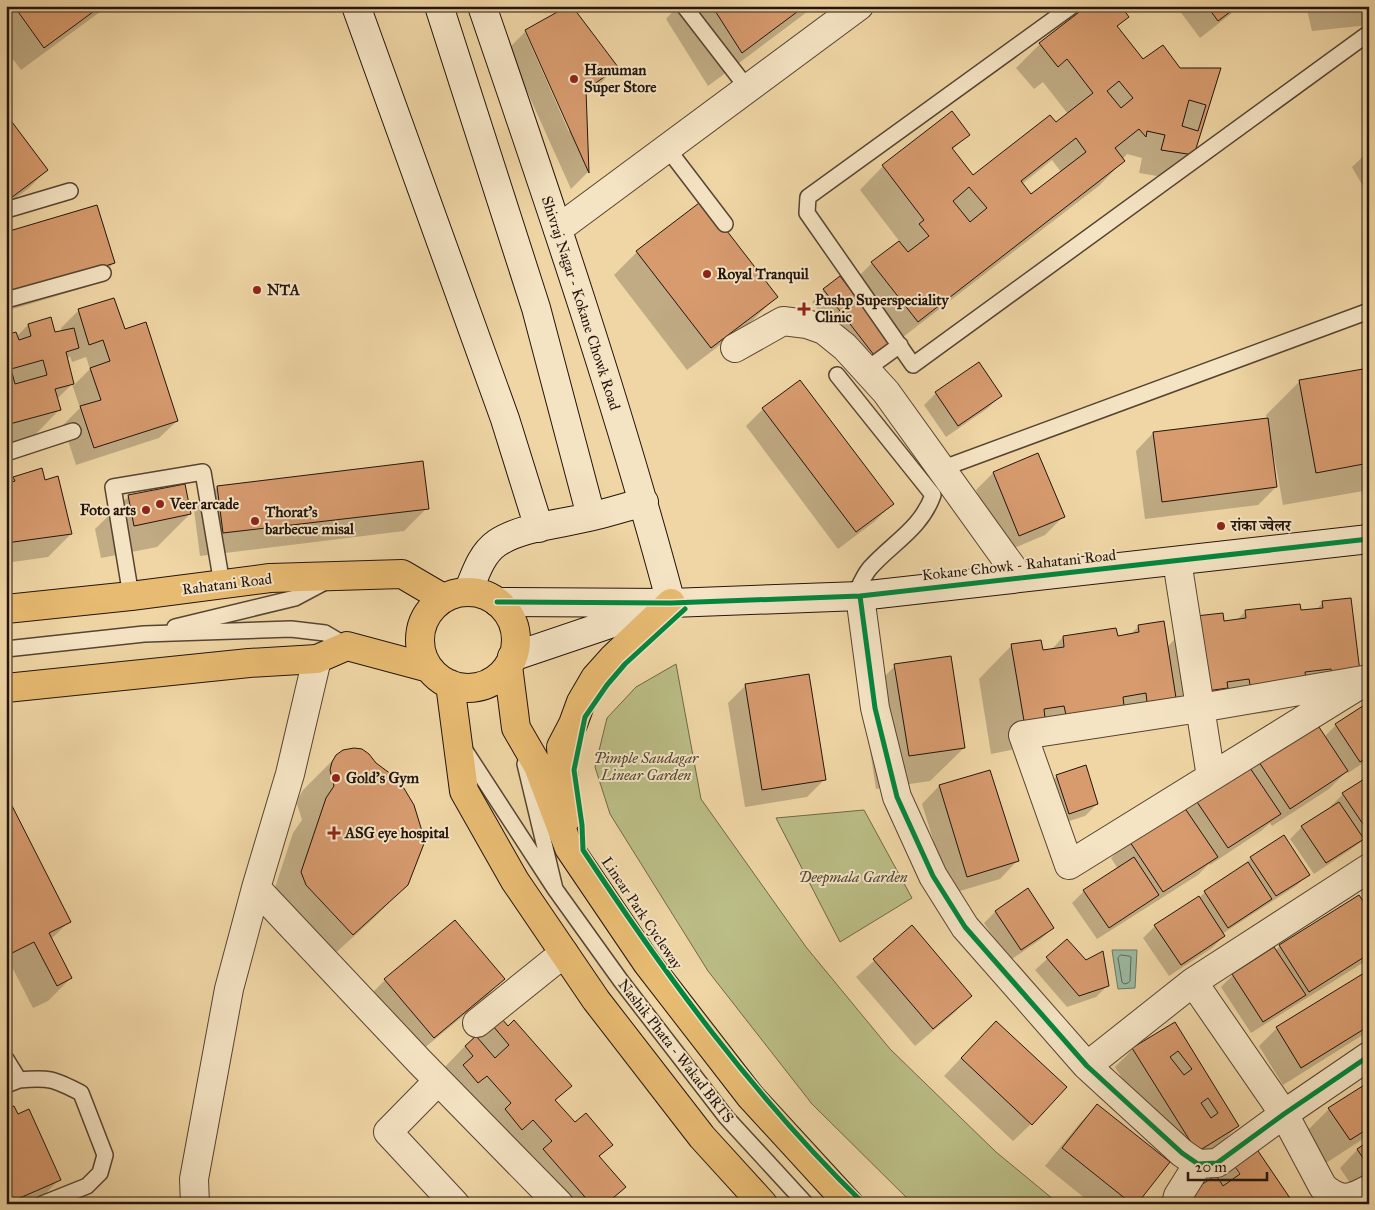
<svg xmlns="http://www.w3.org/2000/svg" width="1375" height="1210" font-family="'IM FELL Great Primer','Noto Serif Devanagari',serif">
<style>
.green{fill:#bbbd86;stroke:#6f6849}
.water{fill:#9bbaa3;stroke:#6b7867}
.shadow{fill:#0003;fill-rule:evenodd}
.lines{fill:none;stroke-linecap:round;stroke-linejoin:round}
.shore{stroke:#5f6758;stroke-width:1}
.building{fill:#d79b6e;stroke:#23140c;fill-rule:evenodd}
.lane-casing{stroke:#564432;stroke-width:18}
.street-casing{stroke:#564432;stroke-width:30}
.secondary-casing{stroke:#23140c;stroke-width:30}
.primary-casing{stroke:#23140c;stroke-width:30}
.lane{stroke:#f5e4c4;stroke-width:15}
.street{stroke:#f5e4c4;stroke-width:28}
.secondary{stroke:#f5e4c4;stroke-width:28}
.primary{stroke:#e8bb72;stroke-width:28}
.cycleway-casing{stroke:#f5e4c4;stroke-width:8}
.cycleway{stroke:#00873e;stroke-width:5}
.poi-dot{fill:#8f2418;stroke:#f5e4c4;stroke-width:2}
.labels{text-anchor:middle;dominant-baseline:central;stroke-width:4;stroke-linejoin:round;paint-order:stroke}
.poi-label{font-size:15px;font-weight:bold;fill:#23140c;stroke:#f5e4c4;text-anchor:start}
.street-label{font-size:15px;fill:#23140c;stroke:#f5e4c4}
.park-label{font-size:15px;font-style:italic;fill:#514731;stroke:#f5e4c4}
</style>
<rect width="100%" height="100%" fill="#f0d6a5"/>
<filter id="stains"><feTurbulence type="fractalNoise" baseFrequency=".004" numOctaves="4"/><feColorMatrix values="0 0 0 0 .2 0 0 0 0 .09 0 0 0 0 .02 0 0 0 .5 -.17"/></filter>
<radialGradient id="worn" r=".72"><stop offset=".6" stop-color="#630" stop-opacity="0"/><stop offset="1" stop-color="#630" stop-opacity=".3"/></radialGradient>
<path class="green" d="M676,664L701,799L806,947L890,1049L996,1152L1059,1204H913L812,1104L708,971L610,814L595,767L607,718L636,687Z
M864,810L912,898L840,942L776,818Z"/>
<path class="water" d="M1112,950H1137L1135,988L1118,989Z"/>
<path class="shadow" d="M6,6H108L21,70L6,50Z
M678,6H815L708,86L666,19Z
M1089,6L1127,17L1117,27L1143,61L1180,69H1219L1192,155L1169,178L1139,173L1142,158L1127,154L1122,160L1123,161L1100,185L894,344L849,286L872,263L900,242L860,190L883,166L968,135L952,150L973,177L1055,124L1068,114L1043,82L1034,89L1016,68L1040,44ZM1052,160L1061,172L1031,196L1022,184Z
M1176,6H1241L1200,38Z
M1306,6H1369V25L1312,31Z
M527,30L616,67L599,85L585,95L588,172L571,189L508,49L525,32L569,132V126Z
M6,116L47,170L29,188L6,205Z
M1369,151V197L1352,167Z
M6,234L114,263L90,286L6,311Z
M637,252L776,297L753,320L687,370L614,275Z
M824,290L889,343L861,366L812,302Z
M79,310L124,331L177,421L159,438L76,465L63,425L80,408L72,384L57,399L60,409L27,443L6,448V336L16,337L28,325L50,319L54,334L62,332L61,328ZM70,356L72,362L86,357L90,369L73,386L66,360Z
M1369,369V490L1283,505L1273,450L1271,451L1276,487L1258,505L1145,519L1136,451L1153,433L1267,419L1266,415L1300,381Z
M936,393L1000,396L988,408L946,437L924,405Z
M763,409L892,504L874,522L838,549L746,426Z
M993,473L1063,517L1045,535L1002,553L976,490Z
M14,478L44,482L71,534L48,557L6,563V485Z
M217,487L427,508L404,531L200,556L194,510Z
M129,496L190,514L157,547L101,558L95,529Z
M1323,602L1359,671L1299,708L1298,702L1279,704L1271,712L1217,718L1170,703L1142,731L1114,735L1021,740L1011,750L991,754L979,679L1012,645L1042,652L1051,650L1063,637L1116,638L1129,636L1139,626L1167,647L1196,618L1223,622L1237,620L1245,612H1300L1316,610Z
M895,666L964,748L930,781L876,789L862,699Z
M746,685L825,779L807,797L745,807L728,703Z
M1369,704V759L1348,773L1347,771L1329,789L1272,826L1270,823L1261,831L1210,865L1209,864L1198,875L1097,939L1072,903L1084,891L1118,869L1111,858L1129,840L1245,763L1324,737L1336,725Z
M337,756L375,764L407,884L374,918L319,968L269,906L293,833L302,820L297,804L299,797L303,790Z
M1057,776L1097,804L1085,816L1057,825L1045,788Z
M1369,777V836L1350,850L1314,874L1290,839L1302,827L1332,807L1331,806L1343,794Z
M939,786L1017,861L1000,879L950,894L922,804Z
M6,797L70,921L51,939L71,978L48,1001L33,1008L11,965L6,967Z
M1251,858L1308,875L1296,886L1222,934L1224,936L1212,948L1169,976L1143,938L1155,926L1199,898L1205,892L1241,868Z
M1369,892V959L1251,1033L1221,987L1233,975L1274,948L1275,951L1280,946L1361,900Z
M995,912L1053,928L1041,939L1009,961L984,923Z
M912,927L971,996L953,1014L915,1046L856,977Z
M1067,941L1108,985L1096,997L1067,1007L1035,970Z
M1369,971V1031L1283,1085L1259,1046L1277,1028Z
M503,979L486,997L416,1055L368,997L385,980Z
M489,1021L508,1028L570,1086L555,1101L575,1124L611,1145L598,1158L624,1187L607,1204H547L442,1070Z
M1174,1024L1238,1126L1220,1144L1179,1169L1115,1067L1133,1049Z
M978,1040L1031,1124L1013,1141L944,1076Z
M1369,1083V1135L1326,1163L1306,1132L1329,1109Z
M1097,1106L1135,1204H1092L1045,1166L1080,1123Z
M1369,1142V1188L1358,1195L1340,1168L1357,1150Z
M1234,1165L1293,1204H1179L1218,1180ZM1234,1167H1237L1245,1178L1243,1180Z
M59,1180L35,1204H6Z"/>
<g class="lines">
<path class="shore" d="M1121,955L1129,956L1131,957L1130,981L1128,983L1124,984L1122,982L1118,958Z"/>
</g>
<path class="building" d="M14,6H101L44,48Z
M568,6H572L618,67L586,90L589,173L525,30Z
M712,6H805L742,53Z
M1087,6H1121L1129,17L1117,26L1143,59L1163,45L1180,68H1221L1194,155L1161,150L1165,135L1147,131L1146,137L1139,129L1115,148L1125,161L918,322L871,262L899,241L908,252L929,236L919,224L924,220L882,165L952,111L970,135L952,148L973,175L1050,115L1056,122L1093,93L1067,59L1058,67L1039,43ZM1119,81L1133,98L1121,108L1107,91ZM1189,100L1206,105L1198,131L1182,126ZM1076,138L1086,152L1031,194L1021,181ZM969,187L987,208L970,222L953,201Z
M1207,6H1238L1218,21Z
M6,114L48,170L7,201L6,200Z
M703,200L778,297L711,348L636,251Z
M97,205L115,263L6,296V232Z
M840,276L890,343L874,355L823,289Z
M114,298L125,329L146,322L178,421L94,448L80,406L101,400L90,368L110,361L103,340L89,345L78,309Z
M51,317L55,332L74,328L79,348L66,352L74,384L55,389L61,410L6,425V335L16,332L19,340L31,336L28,324ZM43,360L47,375L15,384L11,369Z
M979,362L1002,396L958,426L935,392Z
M1369,368V463L1316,473L1299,380Z
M800,380L894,504L856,532L762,408Z
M1268,418L1277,487L1162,502L1153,432Z
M1038,453L1065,517L1019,536L993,472Z
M423,461L429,509L223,533L217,486Z
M42,468L45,480L58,476L72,534L6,543V484L15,481L13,477Z
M185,484L191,514L134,526L128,495Z
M1351,598L1360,672L1332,676L1331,669L1305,672L1306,679L1250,685L1249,679L1227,682L1228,688L1206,691L1196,616L1223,613L1224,621L1246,618L1245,610L1300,604L1301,610L1323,608L1322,601Z
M1164,621L1176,698L1147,702L1146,693L1123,697L1124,706L1066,715L1064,706L1044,709L1045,718L1024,721L1011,644L1041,640L1043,650L1064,647L1063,636L1116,628L1118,636L1139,632L1138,625Z
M951,656L965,748L909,756L894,664Z
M809,674L826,780L762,790L745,684Z
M1369,702V756L1360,762L1335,724Z
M1313,718L1348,771L1290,809L1255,756Z
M354,748L362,749L369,754L376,763L399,780L414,805L425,841L408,885L353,935L306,885L301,872L326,798L334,786L330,770L332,762L336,755L343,750Z
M1246,762L1281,814L1228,848L1193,796Z
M1086,765L1098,804L1069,814L1056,775Z
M990,770L1019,861L967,877L939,785Z
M1369,776V833L1342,793Z
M6,794L71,922L49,933L72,978L57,986L34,942L6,956Z
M1339,802L1364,839L1326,863L1301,826Z
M1182,804L1218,857L1163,892L1128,839Z
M1284,835L1310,875L1276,896L1250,857Z
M1134,857L1159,895L1109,928L1083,890Z
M1248,862L1272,899L1228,928L1204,891Z
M1028,888L1054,928L1021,950L995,911Z
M1359,895L1369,910V954L1309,992L1279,945Z
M1199,896L1225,936L1181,965L1154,925Z
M455,920L505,979L434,1038L384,979Z
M912,925L972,996L933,1029L873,959Z
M1067,939L1086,960L1103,951L1109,986L1079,996L1046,957Z
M1274,947L1306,995L1263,1022L1232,974Z
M1369,970V1026L1301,1068L1276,1027Z
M497,1013L508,1026L514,1020L572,1086L555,1100L575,1122L586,1113L613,1145L599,1156L626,1187L606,1204H591L543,1149L552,1141L533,1120L522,1130L505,1109L511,1103L487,1076L478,1083L463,1065L473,1056L465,1046L476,1036L495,1058L509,1045L488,1020Z
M996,1021L1067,1087L1032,1125L961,1058Z
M1175,1022L1239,1126L1197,1152L1132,1048ZM1178,1051L1192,1069L1184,1075L1170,1057ZM1208,1098L1218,1113L1211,1118L1201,1103Z
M1369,1082V1128L1350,1140L1328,1108Z
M1097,1104L1170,1162L1137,1204H1132L1062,1148Z
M14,1106L18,1114L29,1109L61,1180L6,1204V1109Z
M1369,1141V1167L1357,1149Z
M1256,1148L1294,1204H1186L1182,1198L1216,1175L1223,1186L1240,1174L1233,1164Z"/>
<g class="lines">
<defs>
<path id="lane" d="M684,6L748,89
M1072,6L808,197L807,213L913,365L1369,33
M667,148L725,224
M6,210L70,191
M6,300L103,273
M867,369L900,345
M837,375L933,495C921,529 892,543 870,568C863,576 859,587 855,596
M6,453L73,431
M941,469L1369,311
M131,596L113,487L203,472L222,584
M175,627L295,598L327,581
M6,649L144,634L291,629L325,633L347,646
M464,749L555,889L525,764
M555,889L621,981L726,1117L806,1204
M6,1059L19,1080L6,1085
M19,1080C49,1077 54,1079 81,1093L105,1155L100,1173L87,1186L42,1204"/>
<path id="street" d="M558,229L859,6
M735,348L783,321L807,324L824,330L845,347L886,392L1019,577
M1177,561L1211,777
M860,596L875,708L897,797L933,876L965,927L1087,1066L1182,1153L1198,1164L1217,1163L1284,1114L1369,1056
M1369,679L1069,865L1023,735L1200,708Z
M256,888L419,1061L559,1204
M1193,982L1284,1114L1323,1187C1341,1202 1349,1200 1369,1189
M477,1023L564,953
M1087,1066L1193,982L1369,868
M438,1081L388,1132L455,1204
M195,1204L194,1179L229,989L256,888L290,774L317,659
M1176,1204L1178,1196L1198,1164"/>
<path id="secondary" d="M356,6L505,419L539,528
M439,6L536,308L591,516
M482,6C550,204 617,401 671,603
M468,592C475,575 481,554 497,543C521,527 560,524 589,517C607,513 626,507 644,502
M497,602L671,603L860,596L1369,539
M512,657L651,610"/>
<path id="primary" d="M420 640a48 48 0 1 1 96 0a48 48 0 1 1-96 0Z
M6,609L131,596L270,578L402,574L443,598
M508,666L516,728L538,766L569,848L647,963L750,1096L849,1204
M450,684L464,791L515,881L596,1000L702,1137L763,1204
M6,688L249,663L317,659L347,646L429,668
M567,818L561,747L573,724L581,702L595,678L612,659L671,603"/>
</defs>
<use href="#lane" class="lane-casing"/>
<use href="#street" class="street-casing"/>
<use href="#secondary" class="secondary-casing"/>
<use href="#primary" class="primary-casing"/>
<use href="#lane" class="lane"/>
<use href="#street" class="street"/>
<use href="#secondary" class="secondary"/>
<use href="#primary" class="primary"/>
<defs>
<path id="cycleway" d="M860,596L875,708L897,797L933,876L965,927L1087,1066L1182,1153L1198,1164L1217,1163L1284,1114L1369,1056
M497,602L671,603L860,596L1369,539
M685,609L625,664L607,685L585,717L574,770L582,825L583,850C666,976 755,1098 864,1204"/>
</defs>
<use href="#cycleway" class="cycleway-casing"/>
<use href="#cycleway" class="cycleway"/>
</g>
<g class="poi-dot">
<circle cx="574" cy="79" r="5"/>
<circle cx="707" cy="274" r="5"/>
<circle cx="257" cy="290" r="5"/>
<path d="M801.5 301.5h5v5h5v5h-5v5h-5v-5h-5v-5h5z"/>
<circle cx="160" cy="504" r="5"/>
<circle cx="146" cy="510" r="5"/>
<circle cx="255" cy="521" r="5"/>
<circle cx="1221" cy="526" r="5"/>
<circle cx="336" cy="778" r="5"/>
<path d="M331.5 825.5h5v5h5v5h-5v5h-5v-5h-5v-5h5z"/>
</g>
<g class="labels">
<g class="poi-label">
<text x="584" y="70">Hanuman<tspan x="584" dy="17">Super Store</tspan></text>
<text x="717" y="274">Royal Tranquil</text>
<text x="267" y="290">NTA</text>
<text x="815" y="300">Pushp Superspeciality<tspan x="815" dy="17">Clinic</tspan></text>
<text x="170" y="504">Veer arcade</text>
<text x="136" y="510" text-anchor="end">Foto arts</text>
<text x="265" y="512">Thorat’s<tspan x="265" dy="17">barbecue misal</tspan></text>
<text x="1231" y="526">रांका ज्वेलर</text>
<text x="346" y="778">Gold's Gym</text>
<text x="345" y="833">ASG eye hospital</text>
</g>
<g class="street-label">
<text transform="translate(581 303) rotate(72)">Shivraj Nagar - Kokane Chowk Road</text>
<text transform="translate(1019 565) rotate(-6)">Kokane Chowk - Rahatani Road</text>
<text transform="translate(227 584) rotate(-7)">Rahatani Road</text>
<text transform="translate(642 913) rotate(56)">Linear Park Cycleway</text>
<text transform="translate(676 1051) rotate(52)">Nashik Phata - Wakad BRTS</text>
</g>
<g class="park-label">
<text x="646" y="758">Pimple Saudagar<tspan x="646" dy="17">Linear Garden</tspan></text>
<text x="853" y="877">Deepmala Garden</text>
</g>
</g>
<rect width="1375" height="1210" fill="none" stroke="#f0d6a5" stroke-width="25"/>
<rect x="8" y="8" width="1360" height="1195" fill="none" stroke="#23140c" stroke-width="2.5"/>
<rect x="12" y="12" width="1350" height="1185" fill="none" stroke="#23140c"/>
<path d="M1188 1172v8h79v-8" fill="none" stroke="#23140c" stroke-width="2.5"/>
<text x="1195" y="1172" font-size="15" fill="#23140c" stroke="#f5e4c4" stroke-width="4" paint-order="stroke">20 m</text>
<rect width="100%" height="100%" filter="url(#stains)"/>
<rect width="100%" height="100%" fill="url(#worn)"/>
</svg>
